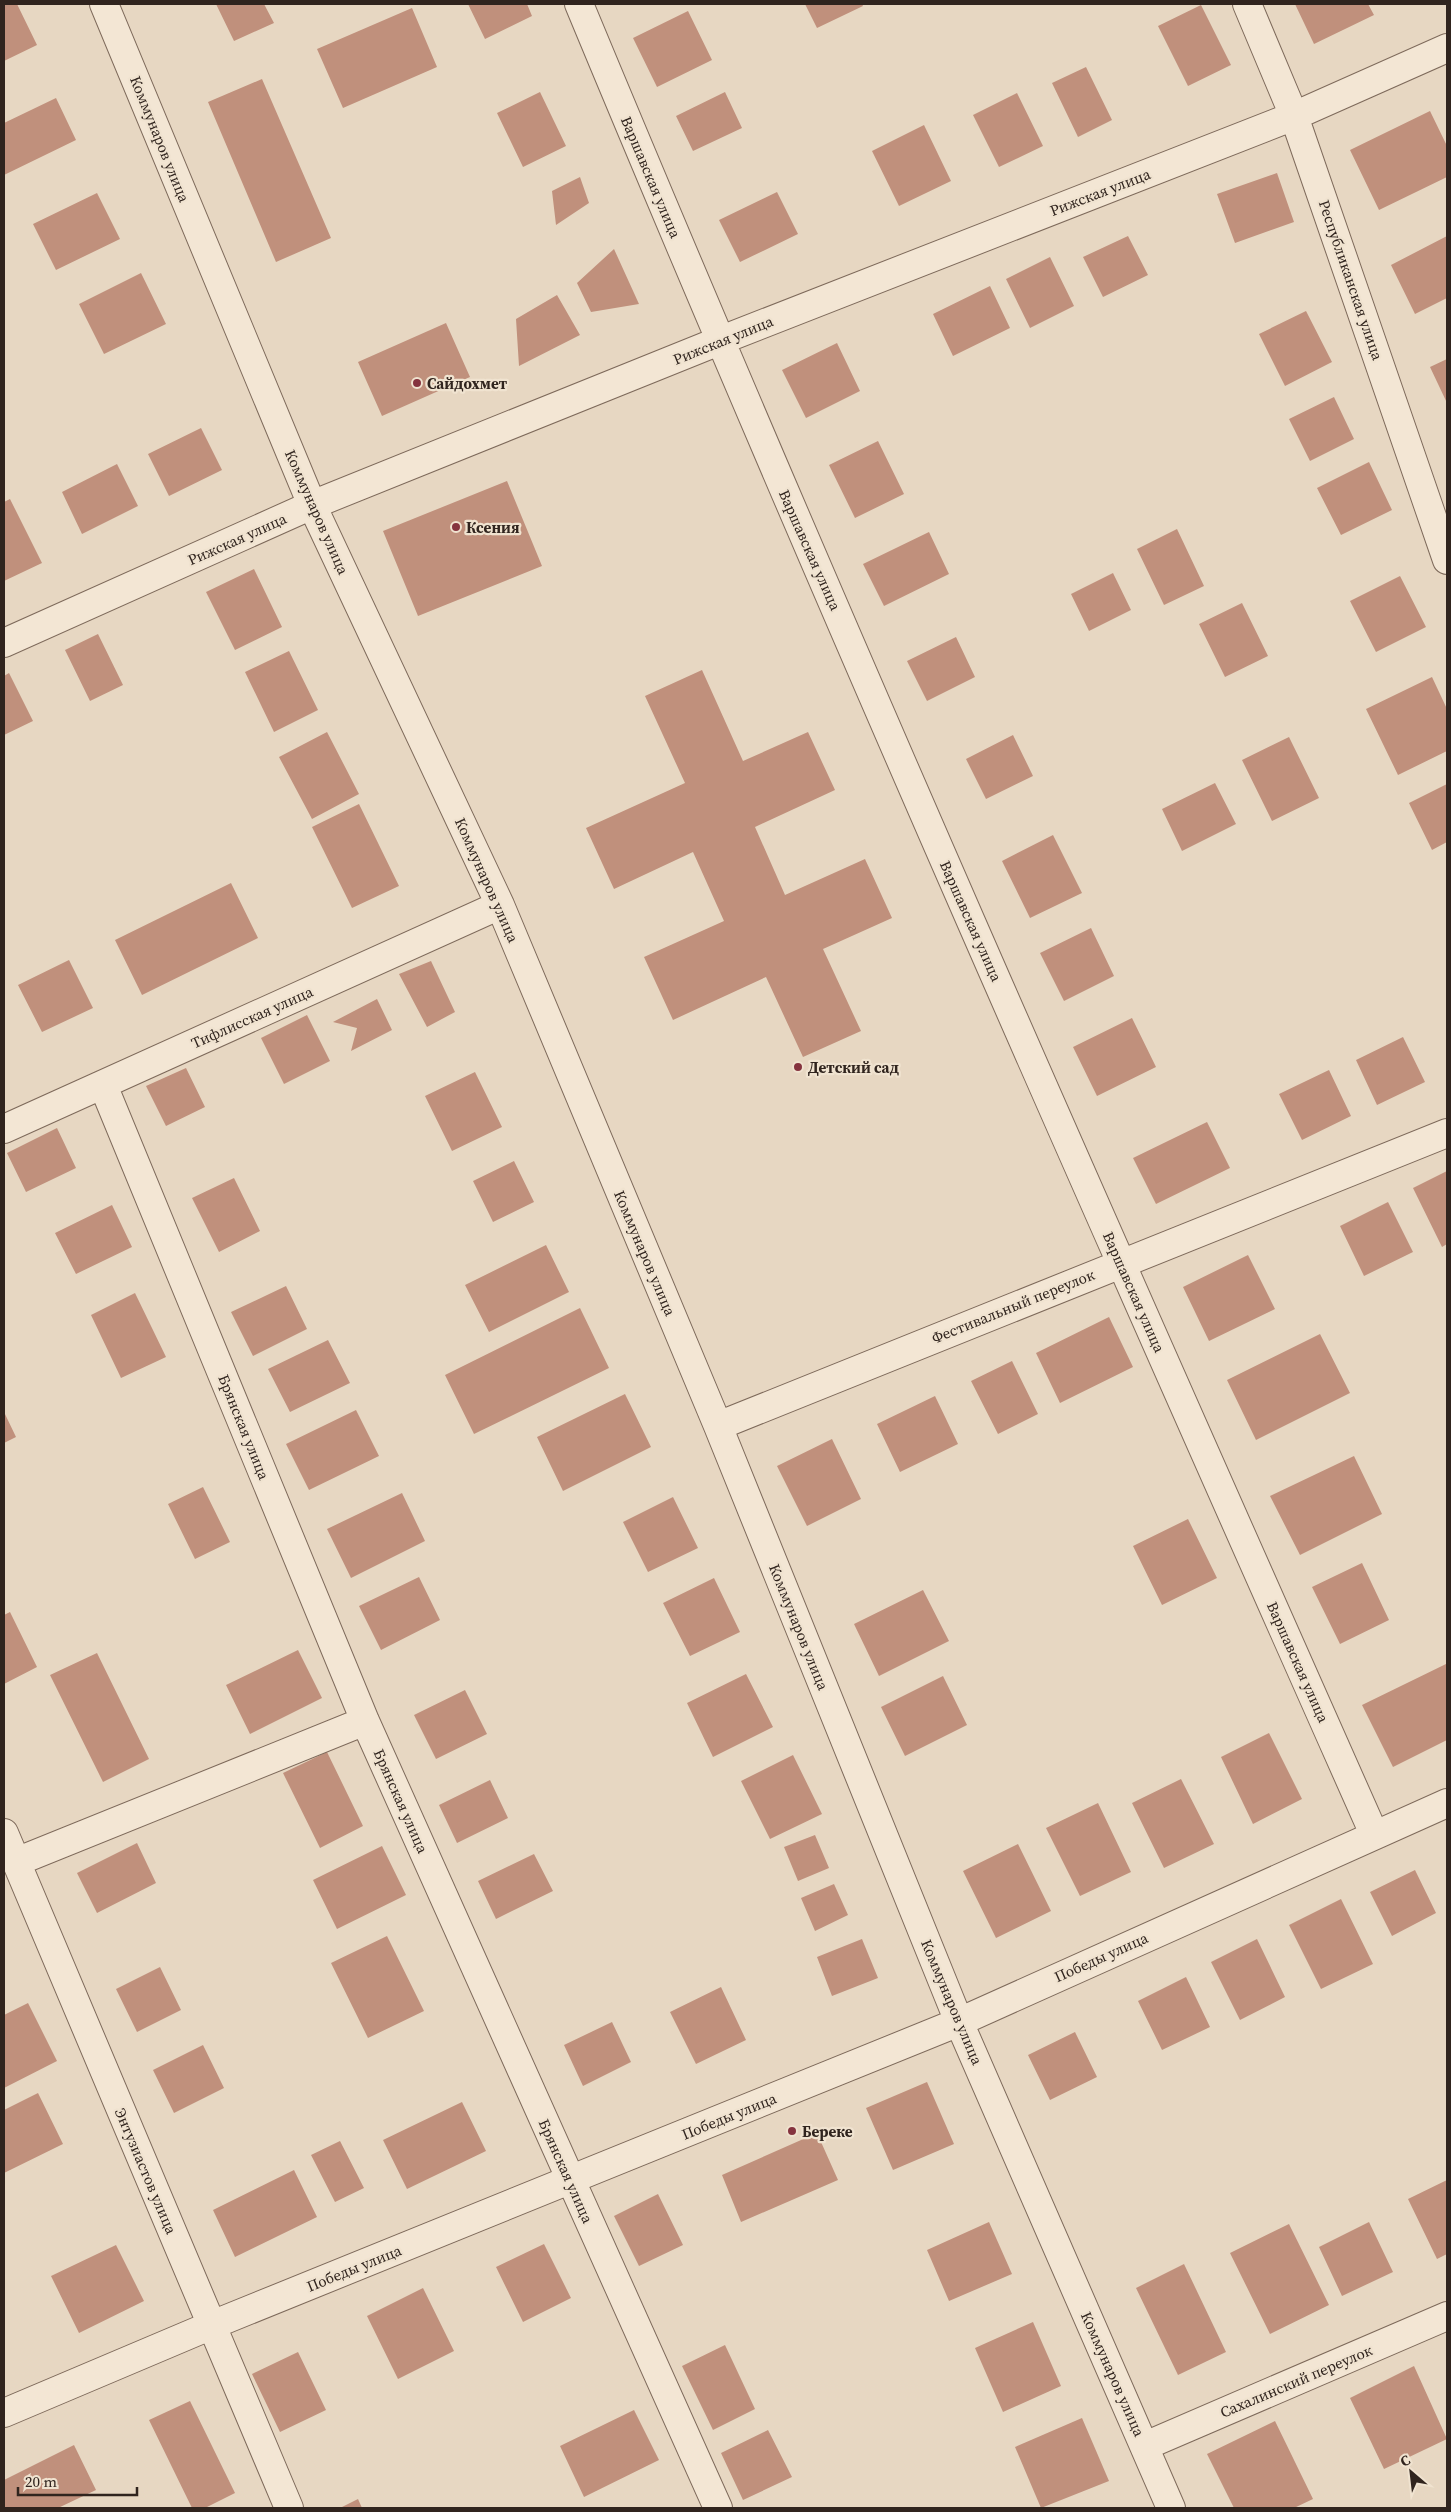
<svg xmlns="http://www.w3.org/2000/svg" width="1451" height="2512" font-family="'Source Serif 4',serif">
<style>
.building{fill:#c0907c}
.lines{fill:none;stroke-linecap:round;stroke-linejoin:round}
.street-casing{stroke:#7e6a5b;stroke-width:30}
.street{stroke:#f3e6d4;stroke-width:28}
.poi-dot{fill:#85333e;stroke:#f0e3d0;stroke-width:2}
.labels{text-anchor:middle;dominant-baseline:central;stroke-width:4.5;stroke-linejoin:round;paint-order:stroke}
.street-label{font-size:15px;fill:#30241e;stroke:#f0e3d0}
.poi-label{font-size:15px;font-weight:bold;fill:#30241e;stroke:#f0e3d0;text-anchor:start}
</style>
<rect width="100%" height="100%" fill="#e7d7c2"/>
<path class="building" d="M4,4H17L37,45L4,61Z
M216,4H264L274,23L234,41Z
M468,4H527L532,16L485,39Z
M805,4H862L863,6L817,28Z
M1295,4H1368L1374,15L1314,44Z
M1201,5L1231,65L1188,86L1158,26Z
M412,8L437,67L343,108L317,49Z
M688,11L712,60L657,87L633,38Z
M1086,67L1112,120L1078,137L1052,83Z
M262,79L331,238L276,262L208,102Z
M540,92L566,146L523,167L497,113Z
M725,92L742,128L693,151L676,116Z
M1017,93L1043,146L999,167L973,115Z
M56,98L76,140L4,175V123Z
M1430,111L1447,146V177L1379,210L1350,150Z
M924,125L951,181L899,206L872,151Z
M1277,173L1294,222L1235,243L1217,194Z
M580,177L589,203L556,225L552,191Z
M777,192L798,234L740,262L719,220Z
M97,193L120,239L56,270L33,224Z
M1128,236L1148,275L1103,297L1083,257Z
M1447,236V298L1415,314L1391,265Z
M614,249L639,304L591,312L577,283Z
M1050,257L1074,306L1030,328L1006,279Z
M141,273L166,324L104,354L79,304Z
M990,286L1010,328L953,356L933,314Z
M557,295L580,335L519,366L516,319Z
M1306,311L1332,362L1285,386L1259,334Z
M446,323L470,377L382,416L358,362Z
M837,343L860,391L806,418L782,370Z
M1447,359V403L1430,367Z
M1334,397L1354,439L1310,461L1289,419Z
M201,428L222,470L169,496L148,454Z
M878,441L904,494L855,518L829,465Z
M1369,462L1392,510L1341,535L1317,488Z
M117,464L138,506L82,534L62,492Z
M507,481L542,566L418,616L383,531Z
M10,499L42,563L4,581V502Z
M1177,529L1204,586L1164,605L1137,549Z
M929,532L949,574L884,606L863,564Z
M254,569L282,627L235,650L206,592Z
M1113,573L1131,610L1089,631L1071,594Z
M1400,576L1426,627L1376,652L1350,601Z
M1242,603L1268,656L1225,677L1199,624Z
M98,634L123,685L90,701L65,650Z
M956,637L975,677L927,701L907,661Z
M289,651L318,710L274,732L245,672Z
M702,670L743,761L808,732L835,790L755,827L785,895L865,859L892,918L823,949L861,1031L803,1057L766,977L673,1020L644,957L724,921L693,852L614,889L586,828L685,783L645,696Z
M9,673L33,721L4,735V676Z
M1432,677L1447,709V751L1398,775L1366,709Z
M327,732L359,794L312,819L279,757Z
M1013,735L1033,776L986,799L966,759Z
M1289,737L1319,798L1272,821L1242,760Z
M1215,783L1236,824L1182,851L1162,809Z
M1447,784V842L1432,850L1409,803Z
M359,804L399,886L352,908L312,827Z
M1053,835L1082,893L1030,918L1002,861Z
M231,883L258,938L142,995L115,940Z
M1091,928L1114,976L1064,1001L1040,953Z
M69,960L93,1008L42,1032L18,985Z
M431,961L455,1012L427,1027L399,974Z
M377,999L392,1030L351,1051L357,1028L333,1022Z
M307,1015L330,1061L284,1084L261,1038Z
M1132,1018L1156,1067L1097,1096L1073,1047Z
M1403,1037L1425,1082L1377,1105L1356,1060Z
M186,1068L205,1107L166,1126L146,1086Z
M1329,1070L1351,1116L1302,1140L1279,1094Z
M475,1072L502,1127L452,1151L425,1096Z
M1207,1122L1230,1168L1156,1204L1133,1158Z
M57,1128L76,1168L26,1192L7,1153Z
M514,1161L534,1202L493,1222L473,1181Z
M1447,1171V1244L1442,1247L1413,1188Z
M234,1178L260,1231L219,1252L192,1198Z
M1388,1202L1413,1252L1364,1276L1340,1226Z
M112,1205L132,1247L76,1274L55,1233Z
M546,1245L569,1292L489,1332L465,1285Z
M1248,1255L1275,1309L1209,1341L1183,1287Z
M286,1286L307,1329L253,1356L231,1312Z
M135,1293L166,1357L121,1378L91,1315Z
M580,1308L609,1368L474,1434L445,1375Z
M1109,1317L1133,1367L1060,1403L1036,1353Z
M1320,1334L1350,1393L1256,1440L1227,1380Z
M328,1340L350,1383L290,1412L268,1369Z
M1012,1361L1038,1414L998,1434L971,1381Z
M625,1394L651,1447L563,1491L537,1437Z
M935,1396L958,1444L900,1472L877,1424Z
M356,1410L379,1456L309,1490L286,1444Z
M4,1412L16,1437L4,1443Z
M832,1439L861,1499L807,1526L777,1466Z
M1354,1456L1382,1514L1300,1555L1270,1496Z
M203,1487L230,1542L195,1559L168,1504Z
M402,1493L425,1541L351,1578L327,1529Z
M673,1497L698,1548L648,1572L623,1522Z
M1188,1519L1217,1578L1162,1605L1133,1546Z
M1362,1563L1389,1620L1340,1644L1312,1587Z
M419,1577L440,1620L381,1650L359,1606Z
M714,1578L740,1632L690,1656L663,1603Z
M923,1590L949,1641L879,1676L854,1624Z
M10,1612L37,1667L4,1684V1615Z
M298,1650L322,1698L250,1734L226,1685Z
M97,1653L149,1759L103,1782L50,1675Z
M1446,1664L1447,1740L1393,1767L1362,1705Z
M746,1674L773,1727L713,1757L687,1703Z
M943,1676L967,1725L905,1756L881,1707Z
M465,1690L487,1734L436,1759L414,1715Z
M1269,1733L1302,1799L1253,1824L1221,1757Z
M327,1752L363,1826L320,1848L283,1773Z
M793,1755L822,1814L770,1839L741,1781Z
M1181,1779L1214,1844L1164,1868L1132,1803Z
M490,1780L508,1818L457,1843L439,1805Z
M1098,1803L1131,1872L1080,1896L1046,1828Z
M815,1835L829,1868L798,1881L784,1847Z
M137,1843L156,1883L97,1913L77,1873Z
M1018,1844L1051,1911L996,1938L963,1871Z
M382,1846L406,1895L337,1929L313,1880Z
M534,1854L553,1891L496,1919L478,1881Z
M1415,1870L1436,1913L1392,1936L1370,1892Z
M834,1884L848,1915L815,1931L801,1898Z
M1341,1899L1373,1964L1321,1989L1289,1925Z
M387,1936L424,2011L368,2038L331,1963Z
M862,1939L878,1978L832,1996L817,1957Z
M1257,1939L1285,1997L1240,2020L1211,1962Z
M160,1967L181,2010L137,2032L116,1989Z
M1186,1977L1210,2027L1162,2050L1138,2001Z
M721,1987L746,2040L696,2064L670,2012Z
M28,2003L57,2061L4,2088V2015Z
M612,2022L631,2062L583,2086L564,2045Z
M1075,2032L1097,2077L1050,2100L1028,2055Z
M203,2045L224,2088L174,2113L153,2070Z
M927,2082L954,2144L893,2170L866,2108Z
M38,2093L63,2144L4,2173V2110Z
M462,2102L486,2151L407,2189L383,2140Z
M817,2133L838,2180L741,2222L722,2175Z
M340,2141L364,2188L335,2202L311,2155Z
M294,2170L317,2217L235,2257L213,2210Z
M1447,2180V2254L1437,2259L1408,2199Z
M658,2194L683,2245L639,2266L614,2216Z
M989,2222L1012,2274L949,2301L927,2250Z
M1369,2222L1393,2272L1342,2296L1319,2247Z
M1289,2224L1329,2305L1270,2334L1230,2253Z
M544,2244L571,2298L523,2322L496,2267Z
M116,2245L144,2301L79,2333L51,2276Z
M1184,2264L1226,2352L1178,2375L1136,2288Z
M423,2288L454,2351L398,2379L367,2316Z
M1033,2322L1061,2386L1003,2412L975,2348Z
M725,2345L755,2409L713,2430L682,2366Z
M298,2352L326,2410L280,2432L252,2374Z
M1414,2366L1447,2439L1384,2469L1350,2398Z
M190,2401L235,2493L205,2508H192L149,2420Z
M634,2410L659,2460L584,2497L560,2446Z
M1082,2418L1109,2481L1041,2508L1015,2447Z
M1275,2421L1313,2499L1294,2508H1234L1207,2454Z
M768,2430L792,2477L743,2500L721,2453Z
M74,2445L96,2490L58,2508H4V2480Z
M358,2499L362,2508H340Z"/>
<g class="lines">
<defs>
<path id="street" d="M104,4L312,505L500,905L718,1426L959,2022L1171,2508
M579,4C834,618 1104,1226 1374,1834
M1247,4L1294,116L1447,560
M4,643L312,505L719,341L1294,116L1447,48
M103,1085L365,1721L718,2508
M4,1129L500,905
M718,1426L1447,1133
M4,1833L289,2508
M16,1862L365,1721
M4,2413L212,2325L959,2022L1447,1803
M1145,2446L1447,2316"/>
</defs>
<use href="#street" class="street-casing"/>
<use href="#street" class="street"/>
</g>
<g class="poi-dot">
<circle cx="417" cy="383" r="5"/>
<circle cx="456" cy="527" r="5"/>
<circle cx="798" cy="1067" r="5"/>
<circle cx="792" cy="2131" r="5"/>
</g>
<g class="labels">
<g class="street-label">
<text transform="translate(160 139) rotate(68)">Коммунаров улица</text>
<text transform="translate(651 177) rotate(67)">Варшавская улица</text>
<text transform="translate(1100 192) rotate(-21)">Рижская улица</text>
<text transform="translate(1351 280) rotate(71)">Республиканская улица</text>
<text transform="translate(723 340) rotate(-22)">Рижская улица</text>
<text transform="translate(317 512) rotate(66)">Коммунаров улица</text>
<text transform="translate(237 539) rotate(-24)">Рижская улица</text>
<text transform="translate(810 550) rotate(66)">Варшавская улица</text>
<text transform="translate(487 880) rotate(66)">Коммунаров улица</text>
<text transform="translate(971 921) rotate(66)">Варшавская улица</text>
<text transform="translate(252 1017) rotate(-24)">Тифлисская улица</text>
<text transform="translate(645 1253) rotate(67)">Коммунаров улица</text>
<text transform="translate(1134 1292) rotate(66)">Варшавская улица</text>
<text transform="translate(1013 1306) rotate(-22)">Фестивальный переулок</text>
<text transform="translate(244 1427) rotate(68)">Брянская улица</text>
<text transform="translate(799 1627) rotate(68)">Коммунаров улица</text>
<text transform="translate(1298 1662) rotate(66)">Варшавская улица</text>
<text transform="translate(401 1801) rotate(66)">Брянская улица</text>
<text transform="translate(1101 1957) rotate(-24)">Победы улица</text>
<text transform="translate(952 2002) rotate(67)">Коммунаров улица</text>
<text transform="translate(729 2116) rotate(-22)">Победы улица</text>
<text transform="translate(146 2171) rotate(67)">Энтузиастов улица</text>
<text transform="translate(566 2171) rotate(66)">Брянская улица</text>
<text transform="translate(354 2268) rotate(-22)">Победы улица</text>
<text transform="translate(1113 2374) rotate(66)">Коммунаров улица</text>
<text transform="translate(1296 2381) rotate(-23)">Сахалинский переулок</text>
</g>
<g class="poi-label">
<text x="427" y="383">Сайдохмет</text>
<text x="466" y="527">Ксения</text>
<text x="808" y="1067">Детский сад</text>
<text x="802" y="2131">Береке</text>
</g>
</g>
<rect width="1451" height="2512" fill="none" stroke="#30241e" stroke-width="10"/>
<g transform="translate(1411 2472) rotate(332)" stroke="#f0e3d0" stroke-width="4" paint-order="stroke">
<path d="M0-4L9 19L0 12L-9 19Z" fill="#30241e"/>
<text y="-8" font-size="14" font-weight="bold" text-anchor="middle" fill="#30241e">С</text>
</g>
<path d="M18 2487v8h119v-8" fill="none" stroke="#30241e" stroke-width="2.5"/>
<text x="25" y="2487" font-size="15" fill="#30241e" stroke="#f0e3d0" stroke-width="4" paint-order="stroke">20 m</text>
</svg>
